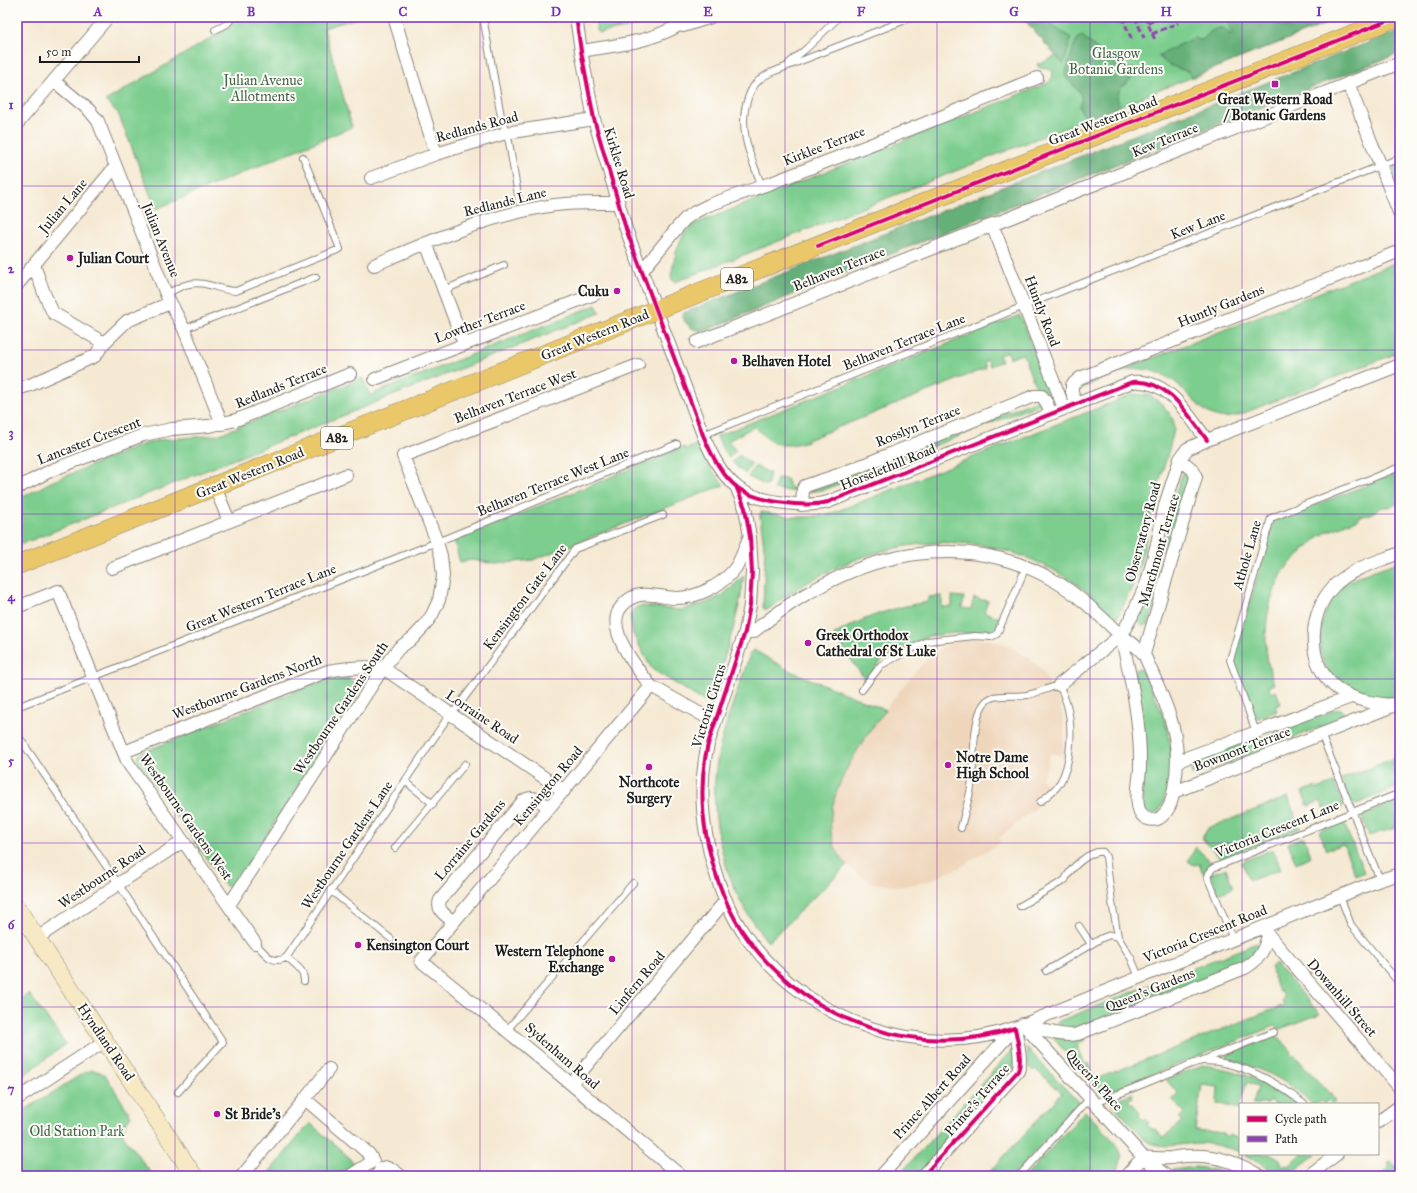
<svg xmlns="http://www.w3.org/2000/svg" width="1417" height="1193" font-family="'IM FELL Great Primer',serif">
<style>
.built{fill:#efd6bb}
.green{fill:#7ccd8e;stroke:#4c7455}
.forest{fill:#65b079;stroke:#40664a}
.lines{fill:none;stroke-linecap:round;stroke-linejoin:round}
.lane-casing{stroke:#888278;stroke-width:8}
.street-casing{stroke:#888278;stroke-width:14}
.secondary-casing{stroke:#888278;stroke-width:18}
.primary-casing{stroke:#888278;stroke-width:20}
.lane{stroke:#fff;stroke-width:6}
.street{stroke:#fff;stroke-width:12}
.secondary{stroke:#f7e9c3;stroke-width:17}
.primary{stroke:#eac769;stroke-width:19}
.quiet{stroke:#8e44ad;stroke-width:3;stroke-dasharray:6 3;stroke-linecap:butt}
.cycleway-casing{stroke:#fdfcf7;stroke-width:6}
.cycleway{stroke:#d6006c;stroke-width:4}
.grid{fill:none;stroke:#7b2cbf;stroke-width:1;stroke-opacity:0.55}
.poi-dot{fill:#b5179e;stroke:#fdfcf7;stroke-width:1.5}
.labels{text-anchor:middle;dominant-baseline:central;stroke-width:4;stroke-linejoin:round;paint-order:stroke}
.shield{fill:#fdfcf7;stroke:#605f5e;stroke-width:1}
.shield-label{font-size:13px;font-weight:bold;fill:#1c1c1c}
.park-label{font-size:14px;fill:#42634a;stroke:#fdfcf7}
.poi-label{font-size:14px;font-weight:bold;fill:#1c1c1c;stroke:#fdfcf7;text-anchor:start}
.street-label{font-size:14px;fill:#1c1c1c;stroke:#fdfcf7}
.neatline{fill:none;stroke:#7b2cbf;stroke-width:1.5}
.grid-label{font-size:13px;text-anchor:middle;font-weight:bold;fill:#7b2cbf}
</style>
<rect width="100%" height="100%" fill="#fdfcf7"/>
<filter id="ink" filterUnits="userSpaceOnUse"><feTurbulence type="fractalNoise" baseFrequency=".025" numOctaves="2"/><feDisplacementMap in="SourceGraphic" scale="8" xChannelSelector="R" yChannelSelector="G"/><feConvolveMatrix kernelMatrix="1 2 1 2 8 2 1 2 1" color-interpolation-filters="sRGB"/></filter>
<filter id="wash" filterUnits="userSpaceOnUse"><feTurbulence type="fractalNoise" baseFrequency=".012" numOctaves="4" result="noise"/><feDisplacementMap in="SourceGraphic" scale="16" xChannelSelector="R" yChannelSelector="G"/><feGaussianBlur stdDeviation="0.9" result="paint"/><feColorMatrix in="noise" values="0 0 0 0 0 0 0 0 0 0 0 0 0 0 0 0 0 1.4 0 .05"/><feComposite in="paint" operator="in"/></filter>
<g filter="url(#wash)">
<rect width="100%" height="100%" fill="#f5e9d3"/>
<path class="built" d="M970,639L990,640L1002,643L1026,656L1041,669L1059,702L1063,715L1064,732L1063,756L1050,753L1047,769L1041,778L1048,786L1035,800V805L1037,807L999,838L1001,842L961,867L927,882L898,887L873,883L858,874L847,865L840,856L833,842L831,836V815L837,791L860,745L893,699L915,672L931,655L939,650L953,642Z"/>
<path class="green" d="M237,17H360L324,28L352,127L156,209L118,113L105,101L228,28Z
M595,17H662L631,27L599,33L597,31Z
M1022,17H1344L678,281L675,282L672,280L671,276C675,257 677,235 695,224L1048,83L1052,78L1053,72L1048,68L1038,67L1037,63L1040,64L1056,56Z
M1400,164V201L1388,170Z
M1400,258V352L1239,415C1207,426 1196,399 1175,382C1166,375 1153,370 1141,369C1121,368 1095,383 1077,390L1079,387L1394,263Z
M596,305L600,313L17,546V500L51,482L136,447L158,440L217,435L363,378L370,395Z
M1020,315L1053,399L1050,400L1044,391L1037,390L1026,363L1027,361L1022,354L1010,358L1008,352L999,355L1002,361L990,366L987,360L984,362L986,368L807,440V441C783,449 771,446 755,426L728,441L736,451L729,458L723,450L717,436Z
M1134,394L1149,395L1161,403L1170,414L1173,420L1174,430L1169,450L1154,499L1144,549L1136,578L1118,617H1115C1012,513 877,525 767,610L763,608L765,554L760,516L761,512C767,512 773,514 779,515C799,519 816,517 835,512L1011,442Z
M1035,401L1042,403L824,490L807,492Z
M697,445L710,468L724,485L533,560L496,564L472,560L460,562L454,541L684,447L685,449Z
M739,455L752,464L745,474L732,462Z
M755,466L770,473L767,486L748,477Z
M1185,470L1191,475L1149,624L1142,626L1138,622V619L1154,584L1161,562L1171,510L1182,473Z
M1400,472V503L1388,507H1382C1375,513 1368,516 1360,516L1359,519L1349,523L1347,522L1342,526L1326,532L1322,536L1321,535L1308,547L1303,549C1302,554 1297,557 1294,560C1290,562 1286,568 1284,571C1281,574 1280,579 1278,582C1263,614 1262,652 1274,684L1268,687L1271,693L1276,691L1281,704L1275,706L1277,711L1256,719L1233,659L1274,521Z
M777,478L787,479L789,486L798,491L797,492L774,489Z
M1400,561V696C1390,699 1379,697 1370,695C1356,693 1339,686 1330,674C1310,647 1321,607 1344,585C1356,575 1385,567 1400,561Z
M744,575C739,620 723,662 708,704L652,669L649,664L633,634L631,622L630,615L634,609L637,607L642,606L681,610L706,603L723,595L731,588Z
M942,596V607H952V596L964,597L962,608L971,609L974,598L988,601L984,612L1000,618L995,631L991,633H954L929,636L882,660L866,681L834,635C863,617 894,607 928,602V597Z
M754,650L788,670L886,710C861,742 820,799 833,841C835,850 841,858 847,865L768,942C726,894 706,818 718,756C725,721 739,687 750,654Z
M1137,669H1140L1142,671C1164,709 1180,750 1166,793C1164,801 1162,810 1155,814L1147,813L1143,807L1134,671Z
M337,676C351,675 359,685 357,698L236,882L231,887L226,886L137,761L138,756L141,753L326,679Z
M1337,709H1341C1345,712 1345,716 1341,719L1197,775L1192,774L1190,765L1192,762L1253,739L1256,740Z
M1400,756V786L1357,804H1351L1341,779Z
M1334,783L1343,805L1341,810L1327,816L1321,801L1308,806L1302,792L1315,787L1317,789Z
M1288,797L1300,828L1221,859L1202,838L1208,828Z
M1400,800V827L1377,833L1369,836L1361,816Z
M1343,821L1364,872L1356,876L1343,844L1327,850L1319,831Z
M1304,837L1311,856L1296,863L1288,843Z
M1196,847L1211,863L1205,872L1203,873L1199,864L1194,865L1188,861Z
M1273,849L1281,869L1249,881L1242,862Z
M1226,868L1233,888L1218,894L1210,874Z
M1257,943L1260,946L1247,962L1076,1028L1070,1029L1056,1024L1059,1021Z
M1276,964L1320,1014L1280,1029L1275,1026L1103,1094L1055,1040L1054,1037H1083L1085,1040L1077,1044L1085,1065L1089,1063L1091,1069H1090L1096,1079L1284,1005L1282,1000L1284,999L1282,991L1279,992L1270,967Z
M29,994L66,1044L17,1080V1003Z
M1276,1036L1277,1038L1279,1037L1292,1052L1291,1053L1294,1056H1295L1328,1092L1333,1094L1332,1096L1336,1101L1333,1104L1328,1100L1324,1104L1321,1101L1317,1104H1312C1297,1089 1279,1077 1260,1070C1249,1065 1238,1063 1227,1058V1055L1229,1054Z
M1026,1047L1079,1103L1013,1176H986L1062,1093L1035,1069L1033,1071L1029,1067Z
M1013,1049H1014V1067L917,1176H898Z
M1202,1065C1237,1069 1269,1082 1297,1104H1274L1270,1101L1268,1104H1253L1258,1086L1247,1082L1238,1109L1217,1103L1218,1087L1202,1085L1195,1130L1202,1132L1204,1131L1223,1133L1224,1136L1227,1137L1229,1135L1240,1139V1152C1227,1147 1214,1144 1200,1143C1182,1143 1161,1151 1145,1140L1111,1102L1133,1093L1132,1097L1129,1099V1102L1133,1104L1140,1112L1139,1115L1143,1120L1146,1119L1149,1122L1147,1125L1152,1130L1155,1129L1163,1138L1182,1121L1180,1118L1185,1113L1172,1099L1178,1093L1166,1080Z
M93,1070L100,1072L106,1076L131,1116L125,1124L123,1135L153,1176H17V1115L85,1072Z
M1085,1111C1093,1119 1120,1145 1121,1154C1123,1163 1116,1170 1111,1176H1026Z
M310,1123L350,1158L354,1164L336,1176H266Z
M1244,1154H1271L1281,1161V1164L1284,1166L1286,1165L1289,1166L1301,1154H1316L1287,1176H1279L1261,1163Z
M1391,1161L1400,1171V1176H1386L1384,1173L1389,1169V1165L1388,1163Z
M1196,1167L1216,1170L1234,1176H1177L1172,1170Z"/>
<path class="forest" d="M1022,17H1039L1071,38L1066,57L1063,64Z
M1233,17H1321L1323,19L1325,24L1193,77L1189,72L1169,65L1158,56L1195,37L1196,39L1202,40C1207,35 1215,26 1223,28C1226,29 1228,33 1230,35L1232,32C1228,27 1226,20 1233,17Z
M1400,30V53L955,228L707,330C695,333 686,326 682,316L683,313Z
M1082,36L1103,54L1112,59L1115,62L1124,67L1137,70V73L1120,89L1117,99L1120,106L1090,118L1082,113L1079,106C1087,93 1072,86 1065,76L1074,46L1078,38Z"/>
</g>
<g filter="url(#ink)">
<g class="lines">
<defs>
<path id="lane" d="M483,17L501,116L509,142L519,201
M215,30L227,24L233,17
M789,63L807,48L839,17
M762,186C751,158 737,129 748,98C752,86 758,79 770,73L913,17
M444,290L504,265
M166,294C173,291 182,285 189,284C205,280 220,291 236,291L340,249L303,157
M184,329L316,277
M703,435L1024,306L1400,158
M862,690L881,665L927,641L975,636L991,637L997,634L1026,567
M17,707L437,542L677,444
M1256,732L1230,660L1271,518L1400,467
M17,734L119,885L223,1042L178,1092
M1321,734L1380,880
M405,781L433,804
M961,828C964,814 969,800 971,787C975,766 970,706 991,698C998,694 1017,697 1027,695C1037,693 1049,688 1059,685C1062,691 1065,698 1067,705C1073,727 1072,770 1056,788C1051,793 1045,798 1040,802
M395,848L465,764
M330,890L391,939
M1340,896L1351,925L1400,984
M1020,906L1065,880C1070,868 1090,850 1103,852L1106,857L1112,902L1118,937
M1079,926L1091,944
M1233,939L1207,876L1213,868L1400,793
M255,943C265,953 271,965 286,958L446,720L456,709L575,549L663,515
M286,957C293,964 305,971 304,981
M1046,971L1102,938L1110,935L1118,937L1131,958L1139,977
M507,1030L633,883
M1203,1060L1274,1032
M1095,1103C1122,1093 1148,1082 1175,1071C1183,1068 1195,1061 1204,1061C1239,1061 1277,1082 1304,1104
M1019,1176L1090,1098"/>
<path id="street" d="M394,17L436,154
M576,17L581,51L594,119L626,229L703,435C711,454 721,475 738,488C757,502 805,508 828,502L1132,382C1168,378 1188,415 1207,440
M683,26L711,17
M581,51C618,45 661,41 691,17
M54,81L89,110L98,121L166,294L184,329L222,424
M1348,83L1400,215
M17,124L108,17
M371,178L436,154L506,133L594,119
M992,224L1064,408
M426,243L464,344
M34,265L44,293L53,313L104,343
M374,265C433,240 491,214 555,205C576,202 598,203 619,203
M642,271L676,229L685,219L695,212L709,205L771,183L911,129L1037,78
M17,285L115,167
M697,342L1400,63
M375,379L595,294
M17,389L30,385L95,356L104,343L127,321L170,303
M1076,403L1072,392V385L1080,378L1400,251
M736,486L745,508L750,537L752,572L750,605L745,632L708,744C701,773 701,804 706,834C713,872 726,911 750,942C811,1022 918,1061 1015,1028C1017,1040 1023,1060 1018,1071L923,1176
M215,487L229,521
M17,488L52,470L143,435L172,429L209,426L236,420L350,374
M802,505L803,489L805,486L838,475L1034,396H1042L1046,402L1051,414
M1400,553C1377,562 1351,568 1333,587C1310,611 1306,657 1330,682C1340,693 1355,699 1370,702C1380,704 1390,706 1400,703
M112,568L346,475
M17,607L58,591L128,763L255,943
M745,632H753C771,618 789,603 810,592C885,548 975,535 1053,580C1076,593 1095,611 1114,629C1124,638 1135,644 1144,654C1164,701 1185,735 1174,788C1173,797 1170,809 1163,815C1158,821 1150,821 1144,817C1132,808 1140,780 1140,767C1141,722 1131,679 1121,635
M1144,654L1196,477L1193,470L1180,459
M1059,685L1121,635L1132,616L1147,582L1157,544L1165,505L1180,459L1187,449L1207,440L1400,365
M651,686C637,669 603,627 622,606C627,600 633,596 640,595C652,593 664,598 677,598C696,598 720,586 733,571C741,562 744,549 749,538
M124,752L328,671C349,667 363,666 383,668L564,791
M1178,761L1351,697
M1174,792L1393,706
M229,905L383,668L399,648L413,638L425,625L432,615L439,600L443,576L441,556L437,542L403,456L638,365
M454,922C446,916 436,910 440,900L523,801C534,794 540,801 549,808
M1265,931L1400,1088
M37,938L183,841
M1023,1024C1040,1028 1061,1038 1078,1034L1245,968C1259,960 1265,950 1268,934
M1023,1024L1143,1157L1166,1176
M571,1084L726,900
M17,1099L105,1041
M305,1099L329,1069
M1378,1122L1400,1106
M1143,1157C1153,1158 1162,1159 1171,1158C1176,1157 1181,1156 1186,1156C1212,1154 1238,1162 1260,1176
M242,1176L305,1099L369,1154L373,1161L350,1176
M377,1176L381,1169L385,1167L393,1170L401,1176
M681,1176C595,1104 509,1031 421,961L651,686L715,722
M881,1176L1015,1028L1340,896L1380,880L1400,874
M1126,1176L1143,1157
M1308,1176L1337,1154"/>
<path id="secondary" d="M17,908L194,1176"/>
<path id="primary" d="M17,565L939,197L1397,17"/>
</defs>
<use href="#lane" class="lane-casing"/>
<use href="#street" class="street-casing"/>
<use href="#secondary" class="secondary-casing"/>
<use href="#primary" class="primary-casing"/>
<use href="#lane" class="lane"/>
<use href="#street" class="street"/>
<use href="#secondary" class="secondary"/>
<use href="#primary" class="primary"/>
<path class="quiet" d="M1122,17L1132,40
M1135,17L1144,38
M1145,17L1155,40
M1148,23L1162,17
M1152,34L1178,23"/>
<defs>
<path id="cycleway" d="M576,17L581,51L594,119L626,229L703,435C711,454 721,475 738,488C757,502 805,508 828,502L1132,382C1168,378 1188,415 1207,440
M818,246L1397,17
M736,486L745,508L750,537L752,572L750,605L745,632L708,744C701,773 701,804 706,834C713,872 726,911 750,942C811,1022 918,1061 1015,1028C1017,1040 1023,1060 1018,1071L923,1176"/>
</defs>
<use href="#cycleway" class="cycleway-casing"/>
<use href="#cycleway" class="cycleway"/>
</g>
</g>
<path class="grid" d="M175,17V1176M327,17V1176M480,17V1176M632,17V1176M785,17V1176M937,17V1176M1090,17V1176M1242,17V1104M17,186H1400M17,350H1400M17,514H1400M17,679H1400M17,843H1400M17,1007H1400M1242,1154V1176"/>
<g class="poi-dot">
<rect x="1271" y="80" width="8" height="8" rx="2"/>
<circle cx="70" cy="258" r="4"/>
<circle cx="617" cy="291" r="4"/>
<circle cx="734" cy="361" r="4"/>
<circle cx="808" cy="643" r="4"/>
<circle cx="948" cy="765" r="4"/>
<circle cx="649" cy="767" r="4"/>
<circle cx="358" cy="945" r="4"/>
<circle cx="612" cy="959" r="4"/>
<circle cx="217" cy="1114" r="4"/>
</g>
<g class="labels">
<g class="shield">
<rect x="721" y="268" width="32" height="22" rx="3"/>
<rect x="321" y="427" width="32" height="22" rx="3"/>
</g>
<g class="shield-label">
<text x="737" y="279">A82</text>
<text x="337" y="438">A82</text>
</g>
<g class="park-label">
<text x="1116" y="53">Glasgow<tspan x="1116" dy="16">Botanic Gardens</tspan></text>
<text x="263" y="80">Julian Avenue<tspan x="263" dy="16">Allotments</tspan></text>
<text x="77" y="1131">Old Station Park</text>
</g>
<g class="poi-label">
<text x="1275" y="99" text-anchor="middle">Great Western Road<tspan x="1275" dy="16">/ Botanic Gardens</tspan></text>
<text x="78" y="258">Julian Court</text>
<text x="609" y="291" text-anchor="end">Cuku</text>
<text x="742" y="361">Belhaven Hotel</text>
<text x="816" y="635">Greek Orthodox<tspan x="816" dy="16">Cathedral of St Luke</tspan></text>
<text x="956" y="757">Notre Dame<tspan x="956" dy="16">High School</tspan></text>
<text x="649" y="782" text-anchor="middle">Northcote<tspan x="649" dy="16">Surgery</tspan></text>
<text x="366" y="945">Kensington Court</text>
<text x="604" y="951" text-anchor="end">Western Telephone<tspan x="604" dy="16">Exchange</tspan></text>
<text x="225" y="1114">St Bride's</text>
</g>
<g class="street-label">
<text transform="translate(1103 121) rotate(-21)">Great Western Road</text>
<text transform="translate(477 127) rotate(-15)">Redlands Road</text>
<text transform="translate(1165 140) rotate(-22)">Kew Terrace</text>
<text transform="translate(824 146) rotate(-21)">Kirklee Terrace</text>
<text transform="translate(619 163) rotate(73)">Kirklee Road</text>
<text transform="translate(505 202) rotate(-14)">Redlands Lane</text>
<text transform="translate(63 206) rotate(-50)">Julian Lane</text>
<text transform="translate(1198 225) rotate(-21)">Kew Lane</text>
<text transform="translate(161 240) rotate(68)">Julian Avenue</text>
<text transform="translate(839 269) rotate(-22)">Belhaven Terrace</text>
<text transform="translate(1221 306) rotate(-22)">Huntly Gardens</text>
<text transform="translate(1042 311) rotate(69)">Huntly Road</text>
<text transform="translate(480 322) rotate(-21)">Lowther Terrace</text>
<text transform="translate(595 335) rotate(-22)">Great Western Road</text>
<text transform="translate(904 342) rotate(-22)">Belhaven Terrace Lane</text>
<text transform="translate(281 386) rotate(-22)">Redlands Terrace</text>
<text transform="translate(515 396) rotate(-21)">Belhaven Terrace West</text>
<text transform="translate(918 426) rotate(-22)">Rosslyn Terrace</text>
<text transform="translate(89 441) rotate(-21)">Lancaster Crescent</text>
<text transform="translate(888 467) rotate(-22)">Horselethill Road</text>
<text transform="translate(250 473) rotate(-22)">Great Western Road</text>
<text transform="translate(553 482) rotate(-22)">Belhaven Terrace West Lane</text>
<text transform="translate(1143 532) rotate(-75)">Observatory Road</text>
<text transform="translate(1159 550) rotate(-74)">Marchmont Terrace</text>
<text transform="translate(1247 555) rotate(-74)">Athole Lane</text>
<text transform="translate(525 597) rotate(-53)">Kensington Gate Lane</text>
<text transform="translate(261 598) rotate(-22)">Great Western Terrace Lane</text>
<text transform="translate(247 687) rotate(-21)">Westbourne Gardens North</text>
<text transform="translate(709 706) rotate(-73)">Victoria Circus</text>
<text transform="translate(341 708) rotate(-56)">Westbourne Gardens South</text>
<text transform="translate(482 717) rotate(34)">Lorraine Road</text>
<text transform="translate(1242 749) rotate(-21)">Bowmont Terrace</text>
<text transform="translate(548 786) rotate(-50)">Kensington Road</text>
<text transform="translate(186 817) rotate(55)">Westbourne Gardens West</text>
<text transform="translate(1277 829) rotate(-22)">Victoria Crescent Lane</text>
<text transform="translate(470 840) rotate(-50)">Lorraine Gardens</text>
<text transform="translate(347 845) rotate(-56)">Westbourne Gardens Lane</text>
<text transform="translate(102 877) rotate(-34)">Westbourne Road</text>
<text transform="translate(1205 934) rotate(-22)">Victoria Crescent Road</text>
<text transform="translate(637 983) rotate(-50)">Linfern Road</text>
<text transform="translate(1150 990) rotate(-22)">Queen's Gardens</text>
<text transform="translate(1342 998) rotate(49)">Dowanhill Street</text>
<text transform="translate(106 1042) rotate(56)">Hyndland Road</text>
<text transform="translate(562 1056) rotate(41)">Sydenham Road</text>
<text transform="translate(1094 1080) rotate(48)">Queen's Place</text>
<text transform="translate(932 1097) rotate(-48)">Prince Albert Road</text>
<text transform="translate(977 1100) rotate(-49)">Prince's Terrace</text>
</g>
</g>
<rect width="1417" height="1193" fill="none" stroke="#fdfcf7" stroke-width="44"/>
<rect x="1239" y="1103" width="140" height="52" fill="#fdfcf7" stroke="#a3a29f"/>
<rect x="1247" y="1116" width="20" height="6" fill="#d6006c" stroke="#a3a29f"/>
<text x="1275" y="1123" font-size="12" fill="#1c1c1c">Cycle path</text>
<rect x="1247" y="1136" width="20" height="6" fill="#8e44ad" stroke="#a3a29f"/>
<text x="1275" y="1143" font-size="12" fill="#1c1c1c">Path</text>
<path d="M40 56v6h99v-6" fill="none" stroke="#1c1c1c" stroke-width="2"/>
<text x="46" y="56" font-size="12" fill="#1c1c1c" stroke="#fdfcf7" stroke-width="3" paint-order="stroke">50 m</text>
<rect x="22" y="22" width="1373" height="1149" class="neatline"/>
<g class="grid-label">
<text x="98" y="16">A</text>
<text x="251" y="16">B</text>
<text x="403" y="16">C</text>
<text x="556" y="16">D</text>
<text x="708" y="16">E</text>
<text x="861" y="16">F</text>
<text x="1014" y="16">G</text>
<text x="1166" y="16">H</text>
<text x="1319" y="16">I</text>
<text x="11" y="109">1</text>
<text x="11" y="273">2</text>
<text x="11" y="437">3</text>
<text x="11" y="601">4</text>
<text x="11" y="765">5</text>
<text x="11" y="929">6</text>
<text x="11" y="1093">7</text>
</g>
</svg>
